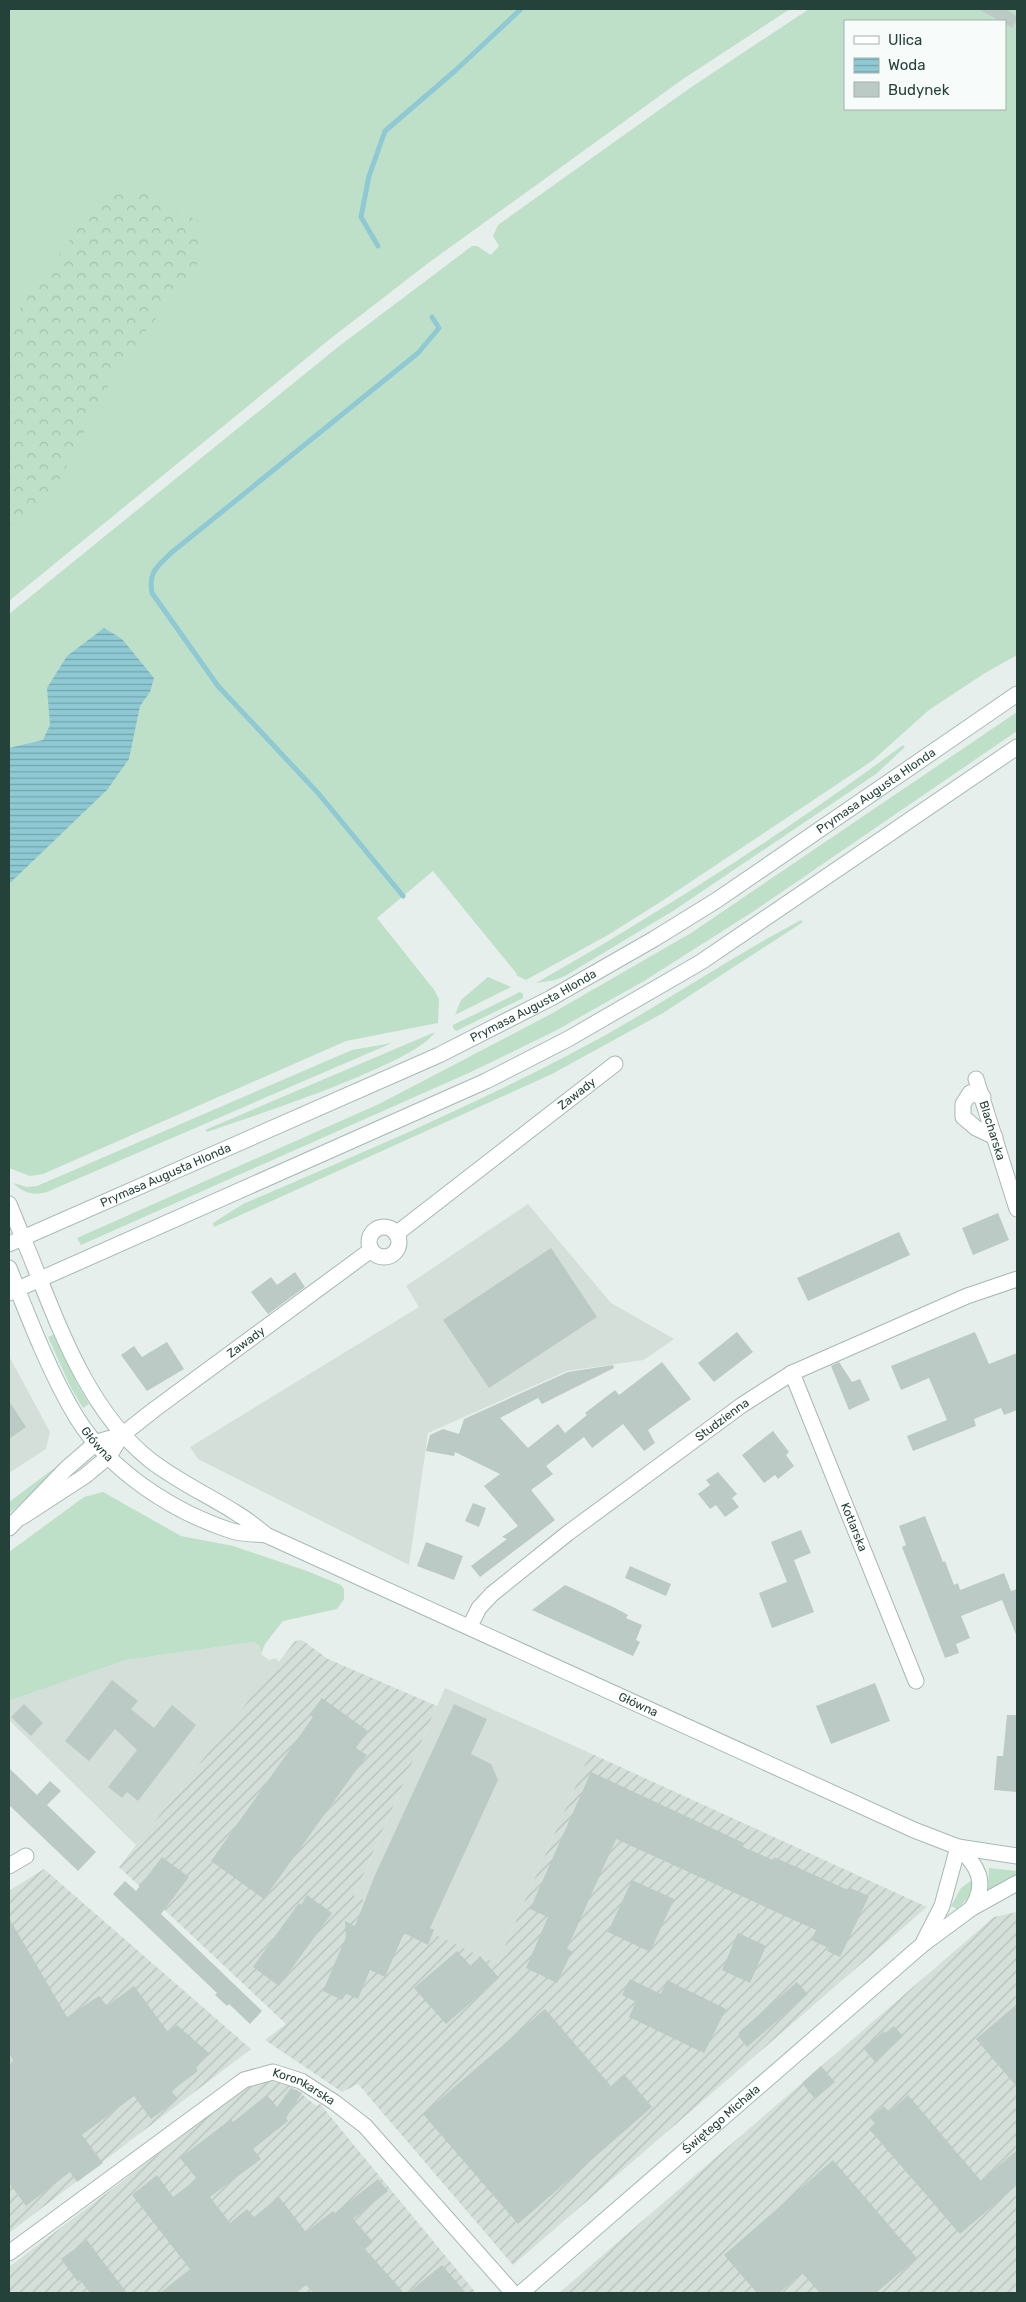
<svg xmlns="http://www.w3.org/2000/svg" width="1026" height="2302" font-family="Rubik,sans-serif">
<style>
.built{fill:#d4dfda}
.industrial{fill:url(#industrial-furrows)}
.grass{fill:#bfe0c8;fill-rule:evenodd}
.forest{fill:url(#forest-crowns)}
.water{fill:url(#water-rules)}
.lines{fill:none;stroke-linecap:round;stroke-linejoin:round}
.stream{stroke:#8ec9d4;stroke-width:5}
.building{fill:#bbcac4}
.street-casing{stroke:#a8b8b2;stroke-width:17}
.secondary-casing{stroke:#a4bbb3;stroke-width:17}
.street{stroke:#fff;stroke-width:15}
.secondary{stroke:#fff;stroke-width:15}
.labels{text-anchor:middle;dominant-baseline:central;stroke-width:5;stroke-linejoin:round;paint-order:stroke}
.street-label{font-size:12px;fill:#24423a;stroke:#f7fbf9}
</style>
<defs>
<pattern id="industrial-furrows" width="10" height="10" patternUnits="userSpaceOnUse" patternTransform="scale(1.25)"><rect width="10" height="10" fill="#d4dfda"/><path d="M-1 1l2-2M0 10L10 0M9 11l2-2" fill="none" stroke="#b6c1bc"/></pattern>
<pattern id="forest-crowns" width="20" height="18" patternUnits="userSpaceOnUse" patternTransform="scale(1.25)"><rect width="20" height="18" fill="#bfe0c8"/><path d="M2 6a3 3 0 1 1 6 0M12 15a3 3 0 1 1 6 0" fill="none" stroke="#a4c1ad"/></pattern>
<pattern id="water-rules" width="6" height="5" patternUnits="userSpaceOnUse" patternTransform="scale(1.25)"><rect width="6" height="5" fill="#8ec9d4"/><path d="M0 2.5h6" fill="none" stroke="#74a5ad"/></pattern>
</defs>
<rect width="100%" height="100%" fill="#e6efeb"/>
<path class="built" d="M528,1204L611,1303L674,1339L644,1360L567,1371L428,1433L409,1565L198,1459L190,1447L419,1307L406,1286Z
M9,1356L50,1432L46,1449L9,1473Z
M254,1642L260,1647L261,1654L269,1660L276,1658L279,1662L136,1845L9,1720V1701L126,1660Z
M445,1688L590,1753L497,1964L433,1934L435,1930L354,1896Z"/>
<path class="industrial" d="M302,1640L328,1659L437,1706L354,1896L435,1930L434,1934L497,1964L590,1753L927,1907L513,2265L358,2084L342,2092L265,2040L286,2024L119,1867L295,1641Z
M44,1869L251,2049L9,2233V1891Z
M1017,1912V2293H559L994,1917Z
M272,2068L316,2106L320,2104L476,2293H9V2267Z"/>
<path class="grass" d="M9,9H790L683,79L427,264L330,339L9,601Z
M809,9H1017V655L985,673L929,710L872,761L662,901L608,935L526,980L516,975L517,974L433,871L377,918L435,991L439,999L438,1023L346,1041L43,1174L30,1176L9,1168V614L338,347L472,246H477L491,255L499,246L493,236L498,225L690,88ZM845,21H1005V109H845Z
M1017,712V731L754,911L644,981L557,1030L473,1071L81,1245L77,1238L379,1104L549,1015L691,933Z
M903,745L905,747L876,774L673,911L565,976L555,980L536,983C663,911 786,832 903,745Z
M801,920L803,922L663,1013L552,1074L214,1227L213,1223L243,1204C364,1152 487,1100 602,1037C670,999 733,956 801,920Z
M488,977L511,987L455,1015L461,1000Z
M520,992L523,994V998L456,1031L453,1028V1025Z
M435,1032C417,1063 248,1118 207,1132L205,1130Z
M392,1043L47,1192C32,1196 24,1193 13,1183L27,1187L37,1186L352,1050Z
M55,1334L77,1384L89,1404L83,1408L71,1388L48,1337Z
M60,1464L47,1480L9,1514V1502Z
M103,1492L181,1536L233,1546L307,1571L341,1585L344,1589V1599L337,1609L283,1621L265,1644L261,1654L260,1647L254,1642L126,1660L9,1701V1552L84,1497Z
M989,1868L1017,1871V1878L988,1893Z
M975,1878L971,1895L957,1909L951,1906L961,1888Z"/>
<path class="forest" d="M138,188L200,222L197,266L120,364L55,488L9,527V323L99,200Z"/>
<path class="water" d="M104,628L122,639L154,678L150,692L140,706L129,759L107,790L9,884V748L43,740L50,725L47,688L67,656Z"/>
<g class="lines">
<path class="stream" d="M378,246L361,217L369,176L385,131L456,70L521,9
M403,896L318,793L218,686L152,593C148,572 157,567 171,553L418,353L439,328L432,317"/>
</g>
<path class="building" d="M978,9H1005L1017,16V20L1012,28L1005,24V21H1000Z
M998,1213L1009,1240L973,1255L962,1228Z
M899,1232L910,1255L808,1301L797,1278Z
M551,1248L597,1317L489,1388L443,1320Z
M295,1272L305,1287L268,1314L251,1292L271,1277L277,1285Z
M737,1332L753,1352L714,1382L698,1363Z
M975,1332L989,1364L1017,1353V1410L1004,1415L1001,1408L974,1419L976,1426L913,1451L907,1436L947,1420L929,1378L901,1390L891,1366Z
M167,1342L184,1369L147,1391L121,1355L134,1346L142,1357Z
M662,1362L691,1399L648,1430L655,1443L644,1451L623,1424L592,1448L584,1437L546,1466L553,1474L531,1490L555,1520L480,1577L471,1566L507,1539L502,1537L518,1526L484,1486L500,1474L455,1452L454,1456L426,1451L430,1435L443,1429L459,1434L464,1419L568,1372L613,1365L614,1368L542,1404L538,1398L500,1418L528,1448L558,1424L565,1433L587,1415L585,1413L615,1390L619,1395Z
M839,1362L852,1382L860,1379L870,1400L849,1410L831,1366Z
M9,1401L26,1427L9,1439Z
M773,1431L789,1452L786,1455L794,1466L778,1479L775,1475L764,1483L742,1455Z
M718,1472L737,1494L732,1498L739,1507L725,1517L716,1505L710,1509L698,1494L710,1485L706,1480Z
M473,1503L486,1508L479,1527L465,1521Z
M925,1516L943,1562L945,1561L954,1585L958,1583L960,1590L1004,1573L1011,1591L1017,1589V1637L1002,1600L961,1616L970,1638L956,1644L959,1653L945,1658L902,1547L906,1545L899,1526Z
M801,1530L811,1553L794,1560L814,1612L772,1628L759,1593L787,1582L771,1542Z
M426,1542L463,1556L454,1580L417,1566Z
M630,1566L671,1584L666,1596L625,1578Z
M565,1585L613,1607L628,1615L626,1618L642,1625L636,1640L640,1642L633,1656L532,1610Z
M112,1680L138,1701L131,1709L154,1728L172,1705L196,1725L138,1801L127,1792L122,1798L108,1787L137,1750L115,1729L89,1761L65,1741Z
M875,1683L890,1721L831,1744L816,1706Z
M322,1698L368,1731L356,1748L367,1755L264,1899L211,1861L313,1717L309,1715Z
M24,1704L43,1723L31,1736L11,1717Z
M454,1704L487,1719L471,1754L491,1764L498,1780L430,1928L434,1930L428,1945L404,1933L385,1977L370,1970L358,1999L346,1994L342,2000L323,1991L346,1937L345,1921L355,1926L375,1875Z
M1007,1715H1017V1792L994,1790L997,1756H1003Z
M9,1768L37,1795L50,1781L61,1791L47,1805L96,1852L78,1871L9,1805Z
M591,1772L744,1843L743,1847L773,1860L774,1857L848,1890L850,1888L869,1896L840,1957L827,1951L829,1948L811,1940L816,1930L616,1839L567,1949L572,1951L557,1983L526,1968L548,1917L530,1909Z
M162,1857L189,1877L161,1914L262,2011L250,2024L229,2004L227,2006L215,1995L217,1993L113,1894L125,1881L136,1891Z
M632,1880L674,1899L650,1952L608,1932Z
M307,1895L332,1913L279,1986L253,1967L299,1903L301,1905Z
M9,1918L67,2017L99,1996L107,2006L134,1986L168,2032L177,2025L209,2053L196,2068L198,2071L171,2091L178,2099L151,2119L134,2096L82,2135L103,2163L77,2182L70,2172L26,2206L9,2183V2065L14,2062L9,2053Z
M738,1933L766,1946L750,1983L722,1970Z
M457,1951L471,1966L481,1957L499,1978L446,2024L414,1988Z
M630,1979L661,1994L667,1980L726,2009L704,2053L629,2017L636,2002L622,1995Z
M797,1982L808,1994L747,2047L739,2037V2032Z
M1017,2004V2087L976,2039Z
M545,2009L611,2086L624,2074L652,2107L518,2224L423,2114Z
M894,2026L903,2036L875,2062L864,2049L884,2031L885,2033Z
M821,2066L835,2082L815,2099L802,2083Z
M291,2088L302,2093L286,2118L288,2121L253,2149L261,2159L210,2197L230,2223L247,2209L254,2217L279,2197L306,2232L333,2211L335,2213L378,2179L388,2191L353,2219L373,2242L365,2249L404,2293H313L306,2285L296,2293H160L190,2269L132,2195L157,2175L173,2197L197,2179L180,2158L231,2119L233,2122L267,2095L277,2107Z
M908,2095L981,2181L1017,2150V2185L960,2234L869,2129L875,2123L870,2118L884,2106L889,2112Z
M833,2160L917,2258L876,2293H820L802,2273L779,2293H757L724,2255Z
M87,2240L104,2263L127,2293H90L80,2280L78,2282L61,2259Z
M442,2265L466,2293H408Z"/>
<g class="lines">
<defs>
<g id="street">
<path id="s1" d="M976,1079L1017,1209"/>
<path d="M983,1097L970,1093L963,1104V1117L976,1128L995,1137"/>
<path d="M9,1204L23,1238"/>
<circle cx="384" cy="1242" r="15"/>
<path id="s2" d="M396,1234L615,1064"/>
<path id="s3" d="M792,1373L916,1681"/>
<path id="s4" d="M22,1517L85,1476L109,1456L122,1435L155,1409L371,1250"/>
<path d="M9,1528L66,1469L97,1442L122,1435"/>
<path id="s5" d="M470,1626L479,1608L492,1594L568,1533L742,1405L792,1373L967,1296L1017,1279"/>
<path d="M9,1866L26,1856"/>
<path id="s6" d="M9,2253L244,2080L273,2072L301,2081L334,2102L365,2126L513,2293"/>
</g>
<g id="secondary">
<path id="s7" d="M23,1238C55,1314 83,1407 150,1460C187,1489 231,1504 266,1535L914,1830L958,1847L1017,1856"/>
<path id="s8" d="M9,1244L439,1055L551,998L654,939L717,900L1017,694"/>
<path id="s9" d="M9,1268C28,1316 50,1374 77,1418C110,1471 173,1512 232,1531C242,1534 255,1534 266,1535"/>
<path d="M9,1293L486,1081L568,1039L701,962L1017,747"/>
<path d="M958,1847C978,1866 988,1882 972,1908"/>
<path d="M924,1941L942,1906L958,1847"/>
<path id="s10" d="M521,2293L922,1945L972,1908L1017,1883"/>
</g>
</defs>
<use href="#street" class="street-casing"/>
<use href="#secondary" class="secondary-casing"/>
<use href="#street" class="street"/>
<use href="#secondary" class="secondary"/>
</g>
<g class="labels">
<g class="street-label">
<text stroke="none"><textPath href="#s8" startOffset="981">Prymasa Augusta Hlonda</textPath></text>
<text stroke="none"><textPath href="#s8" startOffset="576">Prymasa Augusta Hlonda</textPath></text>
<text stroke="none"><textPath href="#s2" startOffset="229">Zawady</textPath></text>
<text stroke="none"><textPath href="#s1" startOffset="54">Blacharska</textPath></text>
<text stroke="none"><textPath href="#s8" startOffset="171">Prymasa Augusta Hlonda</textPath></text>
<text stroke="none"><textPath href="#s4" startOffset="286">Zawady</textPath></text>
<text stroke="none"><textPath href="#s5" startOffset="328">Studzienna</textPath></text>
<text stroke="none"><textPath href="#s9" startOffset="198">Główna</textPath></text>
<text stroke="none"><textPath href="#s3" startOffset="166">Kotlarska</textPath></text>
<text stroke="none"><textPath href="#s7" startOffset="806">Główna</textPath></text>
<text stroke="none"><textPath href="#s6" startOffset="356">Koronkarska</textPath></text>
<text stroke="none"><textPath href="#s10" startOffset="265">Świętego Michała</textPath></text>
</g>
</g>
<rect width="1026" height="2302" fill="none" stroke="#24423a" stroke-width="20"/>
<rect x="844" y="20" width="162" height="90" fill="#f7fbf9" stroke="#a3b1ad"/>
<rect x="854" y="36" width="25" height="8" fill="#ffffff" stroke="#a3b1ad"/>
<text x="888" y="45" font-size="15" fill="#24423a">Ulica</text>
<rect x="854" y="58" width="25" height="15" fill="url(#water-rules)" stroke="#a3b1ad"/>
<text x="888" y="70" font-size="15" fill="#24423a">Woda</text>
<rect x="854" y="82" width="25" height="15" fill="#bbcac4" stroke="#a3b1ad"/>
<text x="888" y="95" font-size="15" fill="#24423a">Budynek</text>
</svg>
